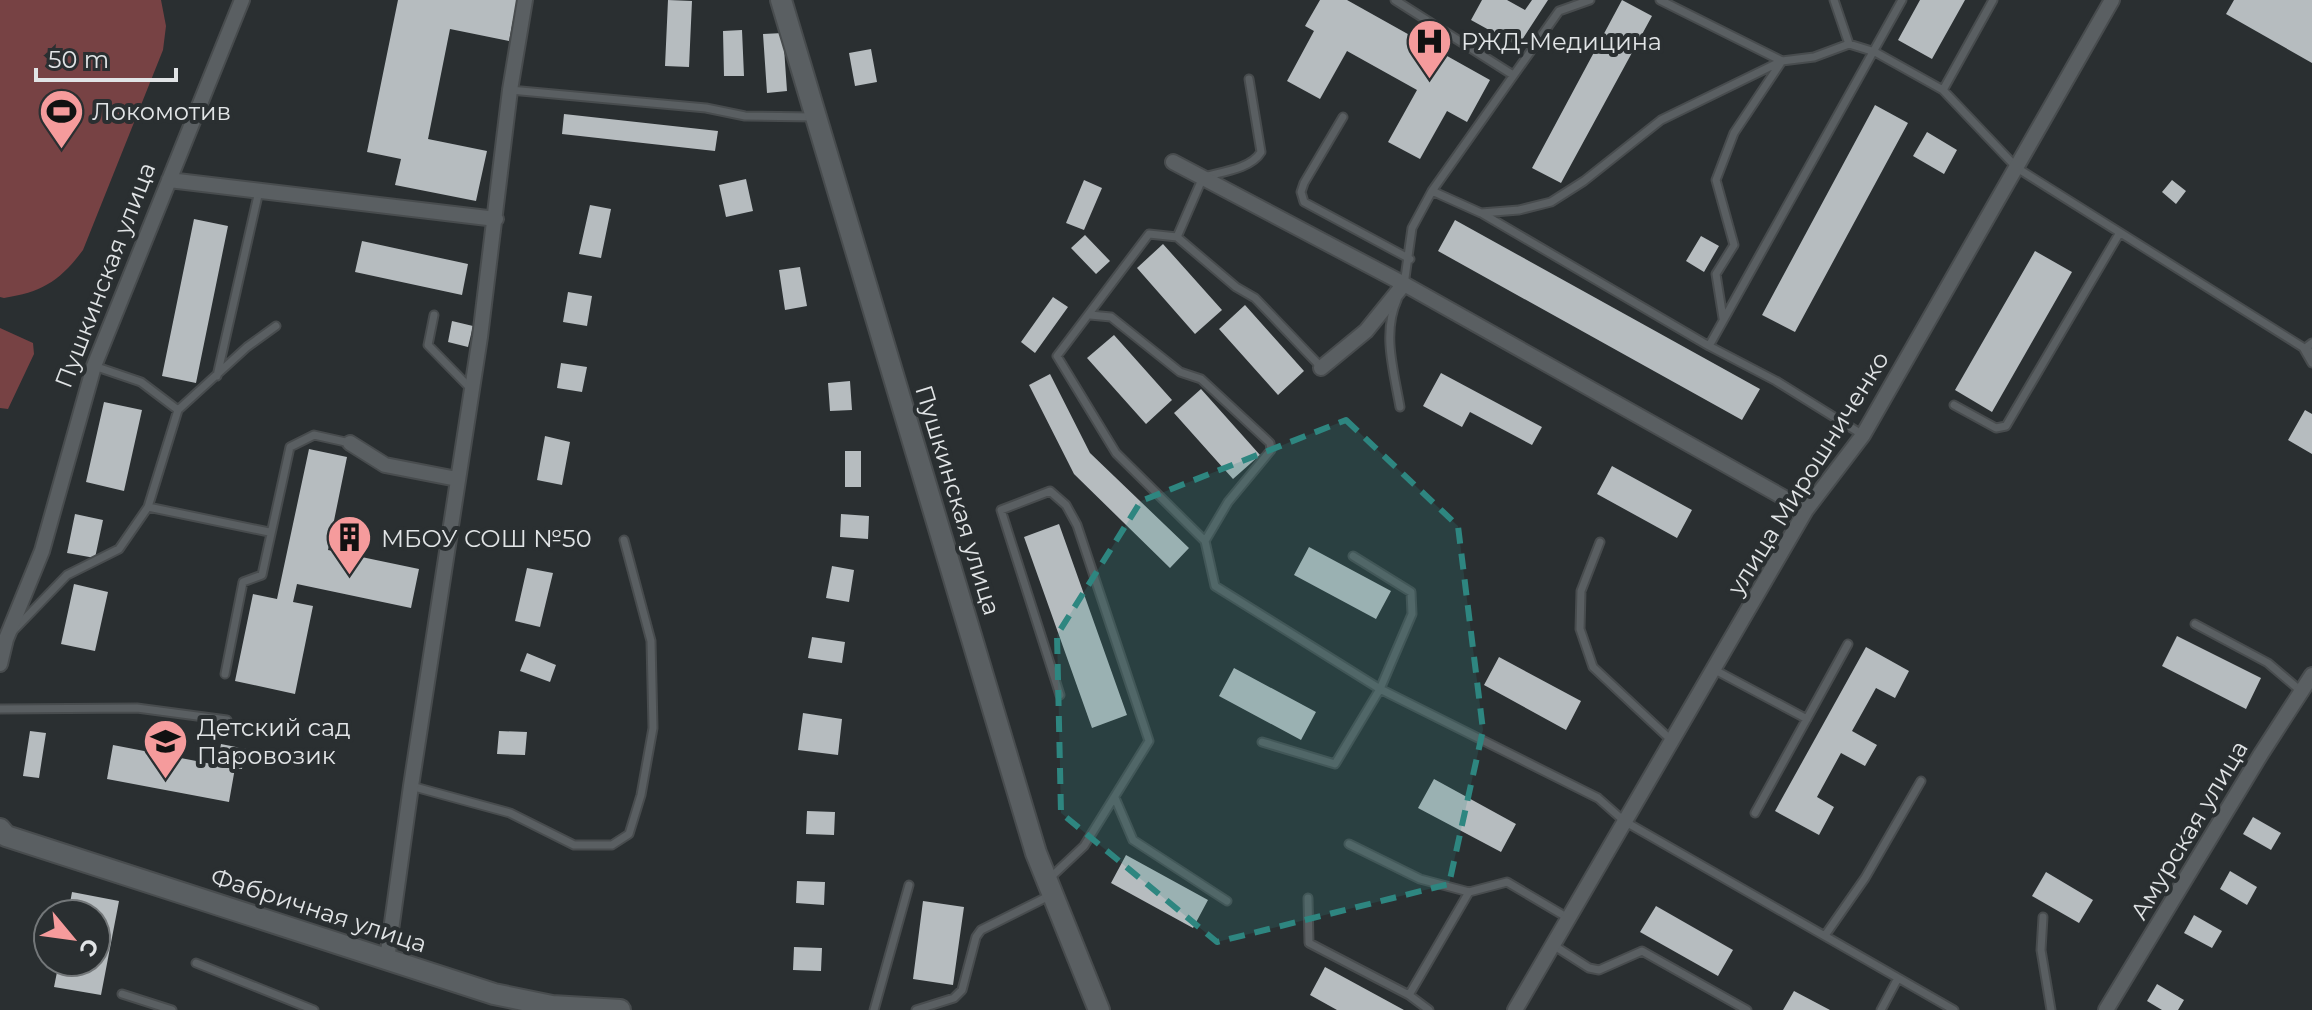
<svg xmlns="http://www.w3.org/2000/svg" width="2312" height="1010" font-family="Montserrat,sans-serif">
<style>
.green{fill:#774244}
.building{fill:#b6bcbf}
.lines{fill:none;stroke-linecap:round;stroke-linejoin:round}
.lane-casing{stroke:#484c4e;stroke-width:11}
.street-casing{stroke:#484c4e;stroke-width:18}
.secondary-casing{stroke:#484c4e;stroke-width:24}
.lane{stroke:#5a5f62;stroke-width:7}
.street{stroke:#5a5f62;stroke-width:14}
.secondary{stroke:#5a5f62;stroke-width:20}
.marked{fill:#2e8680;fill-opacity:0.2;stroke:#2e8680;stroke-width:6;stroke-dasharray:16 10;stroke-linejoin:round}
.labels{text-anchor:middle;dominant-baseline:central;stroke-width:8;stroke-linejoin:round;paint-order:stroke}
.poi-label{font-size:24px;fill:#e1e4e6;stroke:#2a2f31;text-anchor:start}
.street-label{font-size:24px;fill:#e1e4e6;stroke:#2a2f31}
</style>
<rect width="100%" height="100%" fill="#2a2f31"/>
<path class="green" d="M0,0H161L166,26L163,50L83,250C60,281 42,292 4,298L0,297Z
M0,328L33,343L34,354L8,409L0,408Z"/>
<path class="building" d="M398,0H517L509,41L450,29L428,139L487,151L476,201L395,185L401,159L367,152Z
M668,0L692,1L689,67L665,66Z
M1320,0H1347L1490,80L1467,122L1447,111L1420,159L1388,142L1417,90L1347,51L1320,99L1287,81L1314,31L1305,26Z
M1482,0H1507L1525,10L1532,0H1548L1518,46L1471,20Z
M1622,0L1652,16L1561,183L1532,168Z
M1920,0H1965L1932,59L1898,40Z
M2234,0H2312V63L2226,14Z
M742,30L744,76H724L723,31Z
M783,33L787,91L767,93L763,34Z
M871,49L877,82L855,86L849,53Z
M1875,105L1908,123L1795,332L1762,315Z
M564,114L718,131L715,151L562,134Z
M1927,132L1957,150L1944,174L1913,156Z
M746,179L753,211L726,217L719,185Z
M1084,180L1102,188L1084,230L1066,223Z
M2172,180L2186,191L2176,204L2162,192Z
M590,205L611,209L601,258L579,254Z
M194,219L228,226L196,383L162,376Z
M1455,220L1760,389L1742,420L1438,251Z
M1085,235L1110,261L1096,274L1071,248Z
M1701,236L1719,246L1704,272L1686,261Z
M362,241L468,264L462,295L355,272Z
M1163,244L1222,310L1195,334L1137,268Z
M2035,251L2072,272L1992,412L1955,390Z
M800,267L807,306L785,310L779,270Z
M568,292L592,296L587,326L563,322Z
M1053,297L1068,307L1035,353L1021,342Z
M1245,305L1304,371L1278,395L1219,329Z
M452,321L473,326L468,347L448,342Z
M1114,335L1172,400L1146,424L1087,358Z
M561,363L587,367L582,392L557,388Z
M1441,373L1542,427L1532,445L1470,412L1462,427L1423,406Z
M1050,374L1090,453L1189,548L1170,568L1074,474L1029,385Z
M850,381L852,410L830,411L828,383Z
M1201,389L1260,455L1233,479L1174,413Z
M104,402L142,410L124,491L86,482Z
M2305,410L2312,414V454L2288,440Z
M545,436L570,442L562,485L537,480Z
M309,449L347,457L328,550L419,569L411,608L297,584L293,602L313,606L295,694L235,681L253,594L277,599Z
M845,451H861V487H845Z
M1612,466L1692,510L1677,538L1597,494Z
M75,514L103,520L95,558L67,553Z
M841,514L869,516L868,539L840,537Z
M1059,524L1127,715L1092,728L1024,537Z
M1309,547L1391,591L1376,619L1294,575Z
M832,566L854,570L849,602L826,598Z
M527,568L553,573L540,627L515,621Z
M74,584L108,592L95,651L61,644Z
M2177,636L2261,678L2246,709L2162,666Z
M812,637L845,642L842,663L808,658Z
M1866,647L1909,671L1895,698L1876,688L1852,731L1877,745L1865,766L1841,753L1817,797L1834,807L1819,835L1775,811Z
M527,653L556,665L550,682L520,671Z
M1499,657L1581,701L1566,730L1484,685Z
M1234,668L1316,712L1301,740L1219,696Z
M803,713L842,719L838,755L798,750Z
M30,731L46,733L39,778L23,776Z
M499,731L527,732L525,755L497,754Z
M221,744L246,749L242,769L235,768L229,802L107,779L113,745L217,765Z
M1434,779L1516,824L1501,852L1418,808Z
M807,811L835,812L834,835L806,834Z
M2253,817L2281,833L2271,850L2243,834Z
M1126,855L1208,900L1193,928L1111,883Z
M2230,871L2257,887L2247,905L2220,889Z
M2046,872L2093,900L2079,923L2032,896Z
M797,881L825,882L824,905L796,903Z
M72,892L119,901L101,995L54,987L59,962H96V914H68Z
M923,901L964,907L953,985L913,979Z
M1656,906L1733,950L1718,976L1640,932Z
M2194,915L2222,931L2212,948L2184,933Z
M794,947L822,948L821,971L793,970Z
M1325,967L1404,1010H1337L1310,995Z
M2157,984L2184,1000L2178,1010H2162L2147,1001Z
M1794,991L1830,1010H1783Z"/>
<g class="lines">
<defs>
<path id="lane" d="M1395,0L1513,75
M1660,0L1782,61L1734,133L1716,180L1734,245L1716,274L1723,318
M1834,0L1849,44
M510,90L706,108L745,116L814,117
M1943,90L1993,0
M1343,117L1304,183L1301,192L1304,202L1410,259
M1432,191L1481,213L1519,210L1551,202L1584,181L1661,120L1782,61L1814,57L1849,44L1875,52L1943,90L2017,168L2312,353
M1483,214L1709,346L1776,381L1863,435
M1177,237L1203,177C1221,172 1251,169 1261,152L1249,79
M1404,285L1412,228L1432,191L1559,11L1590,0
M1397,300C1382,333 1394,372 1400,407
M434,315L428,345L471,389
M1090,315L1111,317L1180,372L1201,379L1270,443L1271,450L1228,502L1205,541L1215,586L1380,689L1598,798L1624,821L1954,1010
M2312,343L2304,349L2312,363
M1709,346L1902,0
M94,366L141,382L178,410
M217,376L259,191
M1954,405L1996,428L2006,426L2119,234
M148,507L269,532
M1205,541L1116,453L1057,356L1149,234L1177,237L1236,287L1255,298L1321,367
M1600,542L1581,591L1580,629L1593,667L1671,740
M2195,624L2268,663L2302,692
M13,631L67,575L119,549L148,507L178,410L247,347L276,326
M1713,669L1807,719
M225,674L243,582L262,575L290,447L314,435L350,443
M0,709L137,708L227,720
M1262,742L1335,764L1380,689L1412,614L1411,592L1353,556
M411,786L510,813L574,845H612L629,834L641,795L653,728L651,641L624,540
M1115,798L1133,840L1227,901
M1755,813L1848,644
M1349,844L1420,879L1469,892
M1050,878L1084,846L1149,741L1077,525L1066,505L1050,491L1001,510L1060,695
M1308,898L1309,943L1409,995
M2043,917L2041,950L2051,1010
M1826,934L1865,878L1921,781
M1553,945L1589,968L1599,970L1642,951L1747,1010
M196,963L314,1010
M122,994L172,1010
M874,1010L909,885
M916,1010L954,998L962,990L976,937L981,930L1051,895
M1429,1010L1409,995L1469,892L1507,882L1568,918
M1881,1010L1898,978"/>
<path id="street" d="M1173,162L1404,284L1806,510
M169,180L496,219
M1321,368L1366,331L1404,284
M350,443L385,465L457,479
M0,664L6,639L42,551L94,366L242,0
M387,959L411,786L480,337L510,90L525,0
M1515,1010L1806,510L1863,435L2112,0
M2106,1010L2261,754L2312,675"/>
<path id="secondary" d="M781,0L1036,853L1099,1010
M0,829L6,836L494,994L552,1006L620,1010"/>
</defs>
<use href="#lane" class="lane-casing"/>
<use href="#street" class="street-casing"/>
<use href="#secondary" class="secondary-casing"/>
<use href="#lane" class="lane"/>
<use href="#street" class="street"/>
<use href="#secondary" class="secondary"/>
</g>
<path class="marked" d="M1346,420L1458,526L1483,730L1449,884L1217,942L1061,813L1057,635L1141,501Z"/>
<defs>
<symbol id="hospital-pin" viewBox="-11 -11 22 30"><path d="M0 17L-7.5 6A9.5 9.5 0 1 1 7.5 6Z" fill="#f59b9c" stroke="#2a2f31"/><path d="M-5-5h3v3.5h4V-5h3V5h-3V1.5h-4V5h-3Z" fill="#111"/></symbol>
<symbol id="stadium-pin" viewBox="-11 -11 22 30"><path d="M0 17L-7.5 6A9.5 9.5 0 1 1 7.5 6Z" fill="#f59b9c" stroke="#2a2f31"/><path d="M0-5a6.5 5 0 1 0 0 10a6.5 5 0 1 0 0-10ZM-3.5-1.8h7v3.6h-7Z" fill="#111"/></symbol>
<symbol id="building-pin" viewBox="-11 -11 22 30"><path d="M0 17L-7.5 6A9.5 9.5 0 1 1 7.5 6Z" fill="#f59b9c" stroke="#2a2f31"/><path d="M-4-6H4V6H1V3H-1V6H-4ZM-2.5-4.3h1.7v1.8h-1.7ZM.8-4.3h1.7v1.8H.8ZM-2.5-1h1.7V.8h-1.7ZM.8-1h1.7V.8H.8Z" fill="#111"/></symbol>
<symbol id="school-pin" viewBox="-11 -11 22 30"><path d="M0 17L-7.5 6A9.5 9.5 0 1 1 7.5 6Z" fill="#f59b9c" stroke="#2a2f31"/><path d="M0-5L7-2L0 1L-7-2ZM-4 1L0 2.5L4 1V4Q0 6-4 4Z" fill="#111"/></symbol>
</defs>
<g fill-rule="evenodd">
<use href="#hospital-pin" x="1404" y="16" width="51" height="69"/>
<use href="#stadium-pin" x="36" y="86" width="51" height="69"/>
<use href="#building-pin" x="324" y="512" width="51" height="69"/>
<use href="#school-pin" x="140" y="716" width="51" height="69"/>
</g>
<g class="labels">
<g class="poi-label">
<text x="1461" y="41">РЖД-Медицина</text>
<text x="92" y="111">Локомотив</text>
<text x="381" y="538">МБОУ СОШ №50</text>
<text x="197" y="727">Детский сад<tspan x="197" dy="28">Паровозик</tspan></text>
</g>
<g class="street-label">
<text transform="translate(105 275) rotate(-69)">Пушкинская улица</text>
<text transform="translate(1808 473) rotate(-58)">улица Мирошниченко</text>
<text transform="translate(958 500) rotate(73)">Пушкинская улица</text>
<text transform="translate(2189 830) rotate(-59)">Амурская улица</text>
<text transform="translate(319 910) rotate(18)">Фабричная улица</text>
</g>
</g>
<g transform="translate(72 938) rotate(119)"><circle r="38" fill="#2a2f31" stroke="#737779" stroke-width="2"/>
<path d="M0-6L14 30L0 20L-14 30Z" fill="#f59b9c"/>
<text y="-12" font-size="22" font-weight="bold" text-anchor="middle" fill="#e1e4e6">С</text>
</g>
<path d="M36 68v12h140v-12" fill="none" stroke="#e1e4e6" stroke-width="4"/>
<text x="48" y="68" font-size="24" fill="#e1e4e6" stroke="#2a2f31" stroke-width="6" paint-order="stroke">50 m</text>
</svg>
